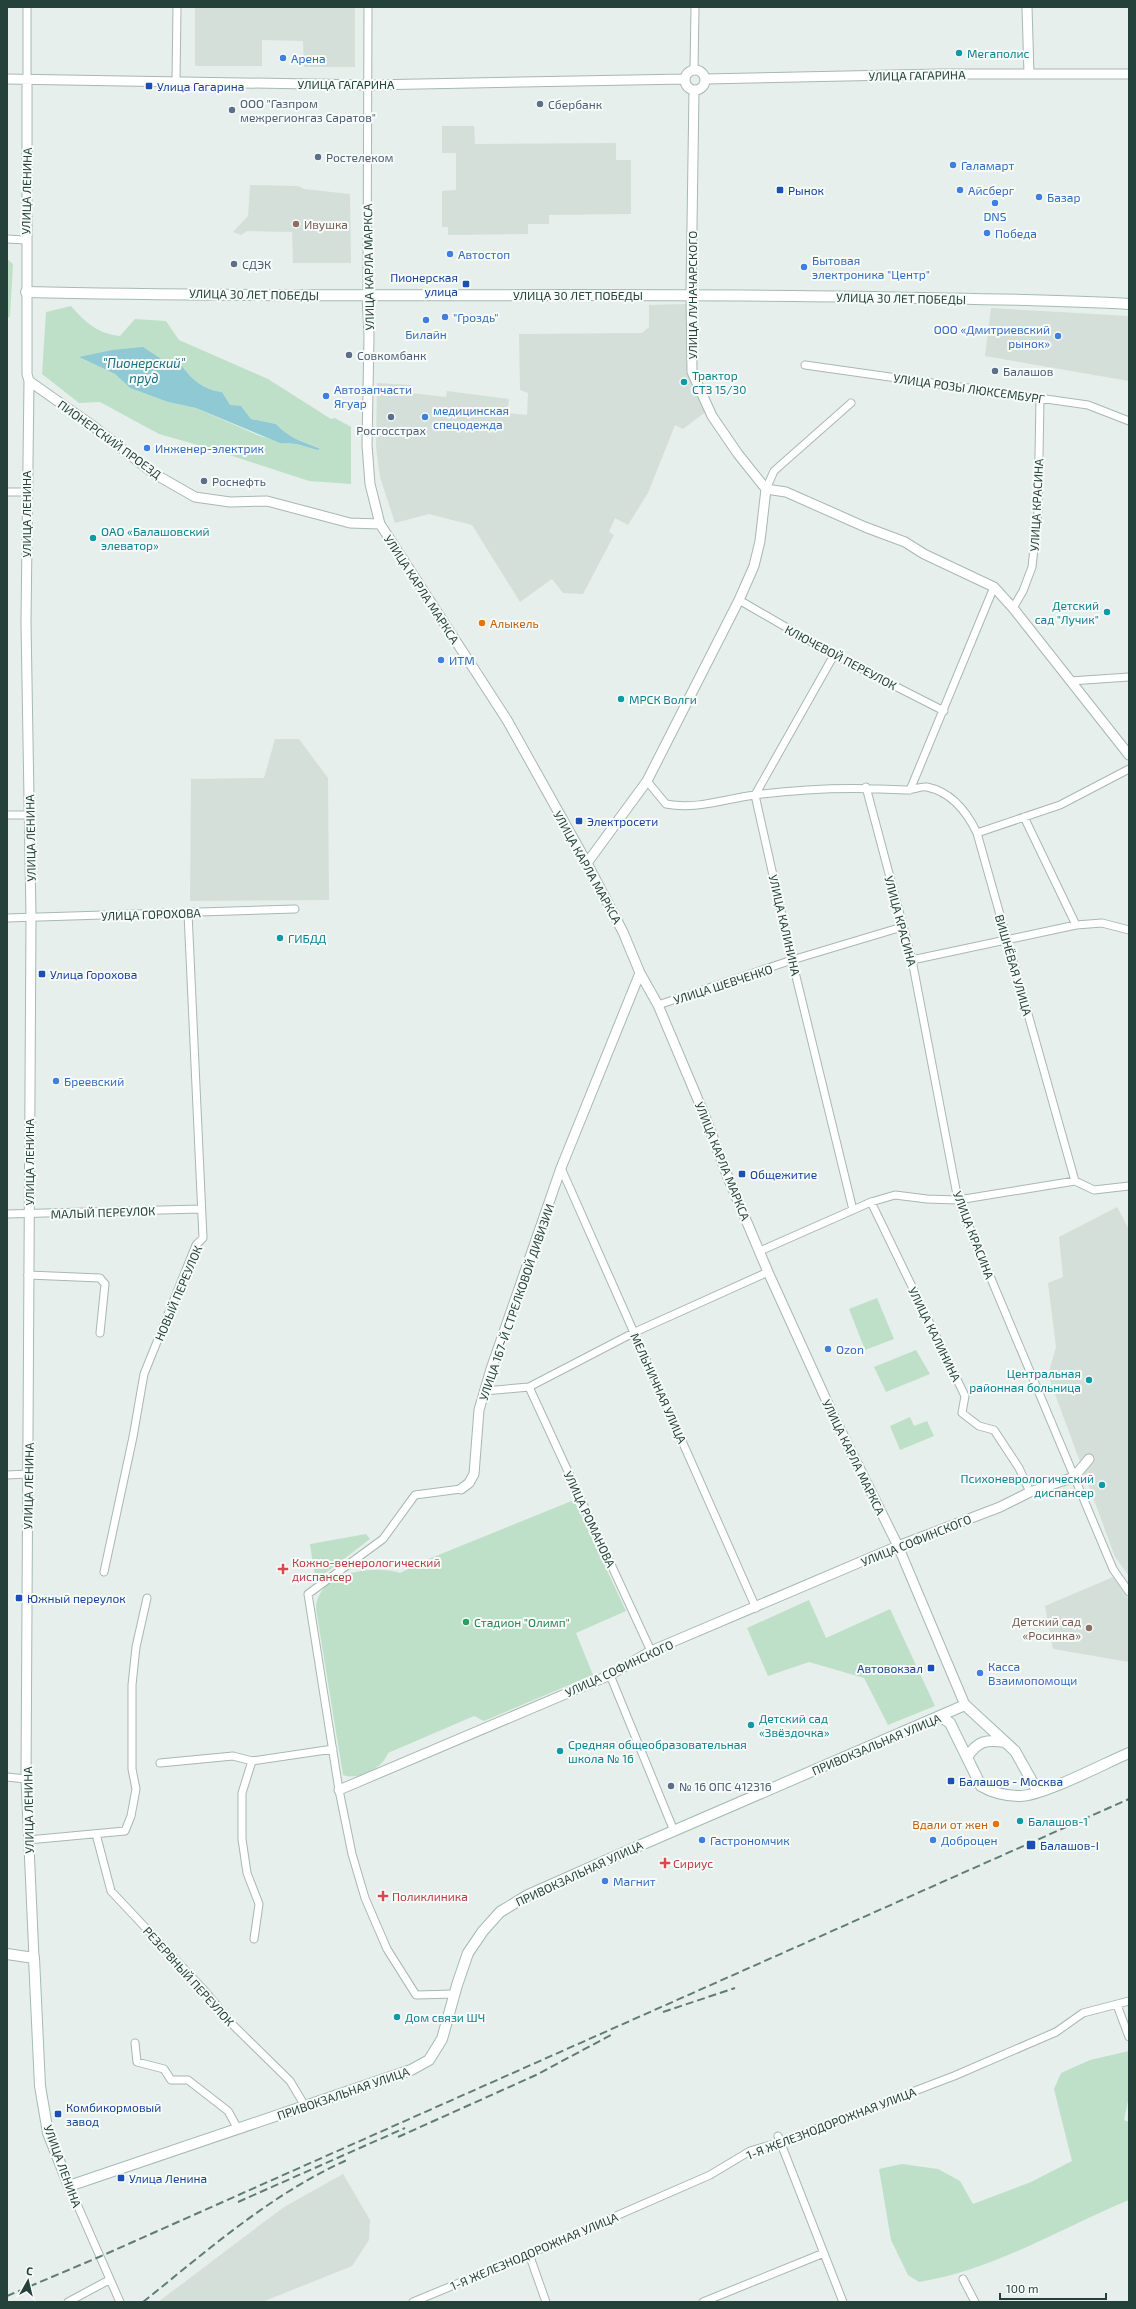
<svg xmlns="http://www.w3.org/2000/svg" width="1136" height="2309" font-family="'Exo 2',sans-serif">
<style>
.built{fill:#d4dfda}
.green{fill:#bfe0c8;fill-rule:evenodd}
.water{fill:#8ec9d4}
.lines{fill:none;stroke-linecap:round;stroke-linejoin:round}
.minor-casing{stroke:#a8b8b2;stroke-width:9}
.tertiary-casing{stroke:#a8b8b2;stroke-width:11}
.secondary-casing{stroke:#a4bbb3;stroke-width:12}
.minor{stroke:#fff;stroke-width:7}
.tertiary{stroke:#fff;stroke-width:9}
.secondary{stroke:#fff;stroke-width:10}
.rail{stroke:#5f7d75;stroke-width:2;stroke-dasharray:8 4;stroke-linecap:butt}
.culture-dot{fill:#0f9aa8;stroke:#f7fbf9;stroke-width:1.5}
.shop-dot{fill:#3f7fe0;stroke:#f7fbf9;stroke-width:1.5}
.transit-dot{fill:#1a4fb4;stroke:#f7fbf9;stroke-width:1.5}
.service-dot{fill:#5c6f8a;stroke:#f7fbf9;stroke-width:1.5}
.education-dot{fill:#8d6e63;stroke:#f7fbf9;stroke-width:1.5}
.food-dot{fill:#e8710a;stroke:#f7fbf9;stroke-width:1.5}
.health-dot{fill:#e0444e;stroke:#f7fbf9;stroke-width:1.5}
.leisure-dot{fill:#2e9e5b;stroke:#f7fbf9;stroke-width:1.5}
.labels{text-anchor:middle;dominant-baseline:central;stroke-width:4;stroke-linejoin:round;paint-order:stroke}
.culture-label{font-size:12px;fill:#0d838f;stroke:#f7fbf9;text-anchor:start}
.shop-label{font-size:12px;fill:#366cbe;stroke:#f7fbf9;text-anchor:start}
.street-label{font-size:12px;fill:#24423a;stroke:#f7fbf9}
.transit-label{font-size:12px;fill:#164399;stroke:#f7fbf9;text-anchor:start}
.service-label{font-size:12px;fill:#4e5e75;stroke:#f7fbf9;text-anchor:start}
.education-label{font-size:12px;fill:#785e54;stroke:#f7fbf9;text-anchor:start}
.food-label{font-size:12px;fill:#c56008;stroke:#f7fbf9;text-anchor:start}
.health-label{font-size:12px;fill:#be3a42;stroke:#f7fbf9;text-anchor:start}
.leisure-label{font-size:12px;fill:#27864d;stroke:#f7fbf9;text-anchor:start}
.water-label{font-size:13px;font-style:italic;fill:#1c6f80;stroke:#f7fbf9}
</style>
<rect width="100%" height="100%" fill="#e6efeb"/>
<path class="built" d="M195,7H355V67H304L303,41L262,40V66H195Z
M442,126H474L475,144L616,143V160H631V214L549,215V224H528V234L448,235V227H442V191L456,190V153H442Z
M250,185L298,186L304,189L350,194L351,263H293L292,232L247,231L241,235L233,232L248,216Z
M687,304L689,373L707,411L683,429L675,425L648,493L628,525L615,518L609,532L614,535L583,594L563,593L552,579L520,602L472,525L429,514L395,523L380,477L376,447L377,383L411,385V393L446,397L447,391L509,399L507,413L527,415L528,393L520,390L519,334L642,333L649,327V305Z
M991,308L1129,316V381L985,356Z
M275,739H299L328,778L329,900L190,901L191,779L264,778Z
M1117,1207L1129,1229V1576L1115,1557L1048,1375L1056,1347L1048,1283L1063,1277L1059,1237Z
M1113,1577L1129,1600V1662L1053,1649L1045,1606Z
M343,2174L370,2220L369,2240L352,2266L262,2302H158L284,2207Z"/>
<path class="green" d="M7,259L13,264L10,316L7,319Z
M71,306C85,322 98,334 120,336L135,319L166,321L179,340L268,379L331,419L335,418L351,427V484L309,481L205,447L159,434L100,402L79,403L42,374L46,312ZM79,357L182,366C192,380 204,390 222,392L230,406H241L251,419L276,424C288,439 304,441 321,449L317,450L297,444H289L260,436L196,408L168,402L130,388L115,374Z
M877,1298L894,1339L865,1350L849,1309Z
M916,1350L930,1374L886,1392L874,1367Z
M910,1417L914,1426L927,1421L934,1436L900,1450L890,1426Z
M574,1500L626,1611L576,1633L593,1675L484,1721L474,1716L388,1753C383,1768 359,1781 343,1775L316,1609C316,1573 373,1564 400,1573L431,1558Z
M366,1534L370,1539L323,1575L318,1576L314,1572L310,1544Z
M809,1600L826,1638L890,1609L935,1706L888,1725L864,1678L809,1662L768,1676L747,1628Z
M1129,2051V2096L1124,2120L1129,2122V2200C1059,2229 994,2270 919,2282L908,2275L891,2240L879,2169L902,2164L938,2169L960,2181L973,2204L1031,2182L1072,2161L1054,2089L1061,2073L1090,2060Z"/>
<path class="water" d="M143,347L172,366H182C192,380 204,390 222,392L230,405L241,406L251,419L276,424C288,438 304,442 321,449L317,450L297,444L280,443L196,408L168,402L130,388L115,374L79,357L112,350Z"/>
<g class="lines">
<defs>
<path id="minor" d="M694,70L695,7
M27,79V7
M176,82L177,7
M7,239L25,240
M367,295L368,7
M805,365L1088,405L1129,421
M766,489L774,471L851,403
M7,492H26
M739,600L834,655L944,711
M1013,608L1023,591L1032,567L1038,511L1040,398
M834,655L755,795L792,960L853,1210
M1070,681L1129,677
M647,781L666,804C697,810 724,799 755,795C805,788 856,787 906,790C913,790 921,786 927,787C951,792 967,812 977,833L1075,1181
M866,787L912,960L958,1200L1113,1569L1129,1592
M910,790L994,587
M7,815H30
M1024,817L1076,925
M977,833L1060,805L1129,769
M7,918L295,909
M912,960L1076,925L1102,923L1129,930
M658,1005L792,960L902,927
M561,1168L756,1608
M871,1202L965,1396L962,1413L979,1426L994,1430L1019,1468L1030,1492
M7,1214L200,1209
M760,1251L871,1202L895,1195L927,1199L958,1200L1075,1181L1094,1190L1129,1186
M28,1275L100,1278L105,1284L100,1333
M529,1387L651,1651
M484,1391L529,1387L635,1332L768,1272
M7,1475L28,1474
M104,1572L133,1437L144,1374L196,1245L203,1238L188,913
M610,1675L674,1831
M252,1761L333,1749
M160,1763L233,1756L252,1761L242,1793V1839L247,1873L259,1904L254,1939
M7,1777L26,1779
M96,1834L111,1891L203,1989L233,2025L290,2081L305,2106
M28,1840L125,1831L131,1816L136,1789L132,1769V1685L136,1647L147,1598
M454,1994L416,1995L387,1949L365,1898L352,1854L339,1790L308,1594L383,1539L415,1495L461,1489
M1117,2005L1129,2037
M135,2043L137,2062L164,2069L171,2080H188L228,2111L238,2129
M778,2136L843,2302
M69,2186L120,2302
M529,2254L546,2302
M963,2279L975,2302
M68,2302L109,2280
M413,2302L529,2254L710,2175L750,2151L781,2142L954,2076L1056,2032L1083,2013L1129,2001
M703,2302L824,2253"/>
<path id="tertiary" d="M1027,7L1029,74
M685 80a10 10 0 1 1 20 0a10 10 0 1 1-20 0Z
M7,79L368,85L685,79
M27,79V374L29,381L26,622L31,917L26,1779L34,1958
M705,79L941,74H1129
M367,295L369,336L367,445L370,484L380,524L507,720L587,863L623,932L640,973L658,1005L704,1114L727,1175L768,1272L834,1417L898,1546L965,1705
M29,381L93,426L153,473L195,497L230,502L267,501L350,523L380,524
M766,489L786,492L865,527L905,542L924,554L994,587L1013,608L1129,755
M587,863L647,781L739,600L754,566L760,541L766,489L738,454L712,416L692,372L691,294L694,90
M461,1489L469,1483L474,1474L479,1410L491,1369L561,1168L640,973
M339,1790L610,1675L651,1651L898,1546L1000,1507L1030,1492L1074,1477L1089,1459"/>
<path id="secondary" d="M26,292C309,299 591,292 874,297C959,299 1044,299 1129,304
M941,1717L950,1723L981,1786C993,1793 1006,1796 1020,1796C1043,1796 1105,1763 1129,1753
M967,1757C978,1741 986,1739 1005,1742
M7,1954L34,1958L40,2086L48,2133L69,2186L411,2070L429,2060L442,2039L457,1985L468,1953L483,1931L500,1912L528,1895L641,1845L965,1705L1015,1751L1038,1792"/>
</defs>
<use href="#minor" class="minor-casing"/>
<use href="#tertiary" class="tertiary-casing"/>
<use href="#secondary" class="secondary-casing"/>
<use href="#minor" class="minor"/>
<use href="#tertiary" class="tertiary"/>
<use href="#secondary" class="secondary"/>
<path class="rail" d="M663,2012L735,1988
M398,2137L536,2075L611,2035
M238,2202L405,2128
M7,2296L99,2257L1129,1799
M143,2302C208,2250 271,2194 347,2160"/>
</g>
<g class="culture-dot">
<circle cx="959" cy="53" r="4"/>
<circle cx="684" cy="382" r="4"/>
<circle cx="93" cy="538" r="4"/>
<circle cx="1107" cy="612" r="4"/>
<circle cx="621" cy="699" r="4"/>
<circle cx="280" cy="938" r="4"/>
<circle cx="1089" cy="1380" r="4"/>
<circle cx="1102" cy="1485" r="4"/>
<circle cx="751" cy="1725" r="4"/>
<circle cx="560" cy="1751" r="4"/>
<circle cx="1020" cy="1821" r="4"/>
<circle cx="397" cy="2017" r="4"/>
</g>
<g class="shop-dot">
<circle cx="283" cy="58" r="4"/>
<circle cx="953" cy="165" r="4"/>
<circle cx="960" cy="190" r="4"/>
<circle cx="1039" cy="197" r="4"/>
<circle cx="995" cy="203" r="4"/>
<circle cx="987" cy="233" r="4"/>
<circle cx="450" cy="254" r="4"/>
<circle cx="804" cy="267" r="4"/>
<circle cx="445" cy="317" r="4"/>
<circle cx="426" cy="320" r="4"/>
<circle cx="1058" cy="336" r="4"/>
<circle cx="326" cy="396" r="4"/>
<circle cx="425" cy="417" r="4"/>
<circle cx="147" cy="448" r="4"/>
<circle cx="441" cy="660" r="4"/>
<circle cx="56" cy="1081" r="4"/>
<circle cx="828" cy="1349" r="4"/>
<circle cx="980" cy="1673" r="4"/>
<circle cx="702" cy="1840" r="4"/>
<circle cx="933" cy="1840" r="4"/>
<circle cx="605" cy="1881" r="4"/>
</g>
<g class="transit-dot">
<rect x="145" y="82" width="8" height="8" rx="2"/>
<rect x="776" y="186" width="8" height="8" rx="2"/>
<rect x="462" y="280" width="8" height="8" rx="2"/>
<rect x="575" y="817" width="8" height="8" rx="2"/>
<rect x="38" y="970" width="8" height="8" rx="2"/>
<rect x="738" y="1170" width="8" height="8" rx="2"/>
<rect x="15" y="1594" width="8" height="8" rx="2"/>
<rect x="927" y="1664" width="8" height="8" rx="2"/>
<rect x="947" y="1777" width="8" height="8" rx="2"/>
<rect x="1026" y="1840" width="10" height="10" rx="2"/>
<rect x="54" y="2110" width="8" height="8" rx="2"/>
<rect x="117" y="2174" width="8" height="8" rx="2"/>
</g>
<g class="service-dot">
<circle cx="540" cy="104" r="4"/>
<circle cx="232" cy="110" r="4"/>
<circle cx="318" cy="157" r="4"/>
<circle cx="234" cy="264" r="4"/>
<circle cx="349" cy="355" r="4"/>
<circle cx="995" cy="371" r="4"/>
<circle cx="391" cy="417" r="4"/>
<circle cx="204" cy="481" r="4"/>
<circle cx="671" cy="1786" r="4"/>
</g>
<g class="education-dot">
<circle cx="296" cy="224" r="4"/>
<circle cx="1089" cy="1628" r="4"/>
</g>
<g class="food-dot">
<circle cx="482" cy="623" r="4"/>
<circle cx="996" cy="1824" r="4"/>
</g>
<g class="health-dot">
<path d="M281 1563h4v4h4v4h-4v4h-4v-4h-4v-4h4z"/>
<path d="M663 1857h4v4h4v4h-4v4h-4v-4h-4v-4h4z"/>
<path d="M381 1890h4v4h4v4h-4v4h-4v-4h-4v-4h4z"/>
</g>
<circle class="leisure-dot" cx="466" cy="1622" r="4"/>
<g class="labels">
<g class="culture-label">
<text x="967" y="53">Мегаполис</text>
<text x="692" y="375">Трактор<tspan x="692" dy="14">СТЗ 15/30</tspan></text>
<text x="101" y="531">ОАО «Балашовский<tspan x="101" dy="14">элеватор»</tspan></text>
<text x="1099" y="605" text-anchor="end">Детский<tspan x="1099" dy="14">сад "Лучик"</tspan></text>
<text x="629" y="699">МРСК Волги</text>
<text x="288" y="938">ГИБДД</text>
<text x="1081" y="1373" text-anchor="end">Центральная<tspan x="1081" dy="14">районная больница</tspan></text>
<text x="1094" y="1478" text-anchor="end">Психоневрологический<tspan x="1094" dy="14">диспансер</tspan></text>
<text x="759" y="1718">Детский сад<tspan x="759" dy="14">«Звёздочка»</tspan></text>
<text x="568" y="1744">Средняя общеобразовательная<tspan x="568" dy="14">школа № 16</tspan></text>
<text x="1028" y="1821">Балашов-1</text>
<text x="405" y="2017">Дом связи ШЧ</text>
</g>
<g class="shop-label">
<text x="291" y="58">Арена</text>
<text x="961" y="165">Галамарт</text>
<text x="968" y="190">Айсберг</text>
<text x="1047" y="197">Базар</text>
<text x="995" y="216" text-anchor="middle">DNS</text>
<text x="995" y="233">Победа</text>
<text x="458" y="254">Автостоп</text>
<text x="812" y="260">Бытовая<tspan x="812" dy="14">электроника "Центр"</tspan></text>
<text x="453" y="317">"Гроздь"</text>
<text x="1050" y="329" text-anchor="end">ООО «Дмитриевский<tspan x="1050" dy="14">рынок»</tspan></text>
<text x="426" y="334" text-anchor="middle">Билайн</text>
<text x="334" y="389">Автозапчасти<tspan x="334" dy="14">Ягуар</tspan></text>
<text x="433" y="410">медицинская<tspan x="433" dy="14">спецодежда</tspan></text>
<text x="155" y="448">Инженер-электрик</text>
<text x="449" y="660">ИТМ</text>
<text x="64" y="1081">Бреевский</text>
<text x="836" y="1349">Ozon</text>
<text x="988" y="1666">Касса<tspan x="988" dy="14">Взаимопомощи</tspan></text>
<text x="710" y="1840">Гастрономчик</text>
<text x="941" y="1840">Доброцен</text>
<text x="613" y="1881">Магнит</text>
</g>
<g class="street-label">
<text transform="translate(917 75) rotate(-1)">УЛИЦА ГАГАРИНА</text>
<text x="346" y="84">УЛИЦА ГАГАРИНА</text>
<text transform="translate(26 191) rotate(-89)">УЛИЦА ЛЕНИНА</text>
<text transform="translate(368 267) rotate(-91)">УЛИЦА КАРЛА МАРКСА</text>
<text transform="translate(254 294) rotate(1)">УЛИЦА 30 ЛЕТ ПОБЕДЫ</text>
<text x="578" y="295">УЛИЦА 30 ЛЕТ ПОБЕДЫ</text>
<text transform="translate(692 295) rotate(-90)">УЛИЦА ЛУНАЧАРСКОГО</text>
<text transform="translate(901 298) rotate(1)">УЛИЦА 30 ЛЕТ ПОБЕДЫ</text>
<text transform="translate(969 388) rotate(8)">УЛИЦА РОЗЫ ЛЮКСЕМБУРГ</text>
<text transform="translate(110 439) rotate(36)">ПИОНЕРСКИЙ ПРОЕЗД</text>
<text transform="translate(1036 505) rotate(-87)">УЛИЦА КРАСИНА</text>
<text transform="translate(26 514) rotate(-90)">УЛИЦА ЛЕНИНА</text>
<text transform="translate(422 589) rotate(57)">УЛИЦА КАРЛА МАРКСА</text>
<text transform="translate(841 657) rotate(28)">КЛЮЧЕВОЙ ПЕРЕУЛОК</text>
<text transform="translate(30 838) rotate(-91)">УЛИЦА ЛЕНИНА</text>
<text transform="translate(588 867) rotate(61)">УЛИЦА КАРЛА МАРКСА</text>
<text transform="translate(151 914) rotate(-2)">УЛИЦА ГОРОХОВА</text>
<text transform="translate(901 921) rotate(75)">УЛИЦА КРАСИНА</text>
<text transform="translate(785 925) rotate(77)">УЛИЦА КАЛИНИНА</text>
<text transform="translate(1014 965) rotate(74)">ВИШНЁВАЯ УЛИЦА</text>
<text transform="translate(723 984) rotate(-18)">УЛИЦА ШЕВЧЕНКО</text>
<text transform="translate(723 1161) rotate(68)">УЛИЦА КАРЛА МАРКСА</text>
<text transform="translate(29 1162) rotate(-90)">УЛИЦА ЛЕНИНА</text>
<text transform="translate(103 1212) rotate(-2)">МАЛЫЙ ПЕРЕУЛОК</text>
<text transform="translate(974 1235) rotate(69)">УЛИЦА КРАСИНА</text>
<text transform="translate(178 1293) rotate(-67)">НОВЫЙ ПЕРЕУЛОК</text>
<text transform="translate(516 1302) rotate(-71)">УЛИЦА 167-Й СТРЕЛКОВОЙ ДИВИЗИИ</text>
<text transform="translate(935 1334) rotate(64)">УЛИЦА КАЛИНИНА</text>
<text transform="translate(659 1388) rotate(66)">МЕЛЬНИЧНАЯ УЛИЦА</text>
<text transform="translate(854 1457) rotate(64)">УЛИЦА КАРЛА МАРКСА</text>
<text transform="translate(28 1486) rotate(-89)">УЛИЦА ЛЕНИНА</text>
<text transform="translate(590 1519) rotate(65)">УЛИЦА РОМАНОВА</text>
<text transform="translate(916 1540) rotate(-22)">УЛИЦА СОФИНСКОГО</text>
<text transform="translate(619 1668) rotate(-25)">УЛИЦА СОФИНСКОГО</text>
<text transform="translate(876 1744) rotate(-23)">ПРИВОКЗАЛЬНАЯ УЛИЦА</text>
<text transform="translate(28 1810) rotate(-91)">УЛИЦА ЛЕНИНА</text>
<text transform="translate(579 1873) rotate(-25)">ПРИВОКЗАЛЬНАЯ УЛИЦА</text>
<text transform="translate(189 1976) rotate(48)">РЕЗЕРВНЫЙ ПЕРЕУЛОК</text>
<text transform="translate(343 2093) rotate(-19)">ПРИВОКЗАЛЬНАЯ УЛИЦА</text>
<text transform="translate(831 2123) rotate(-21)">1-Я ЖЕЛЕЗНОДОРОЖНАЯ УЛИЦА</text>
<text transform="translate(63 2166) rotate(70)">УЛИЦА ЛЕНИНА</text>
<text transform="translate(534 2251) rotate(-23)">1-Я ЖЕЛЕЗНОДОРОЖНАЯ УЛИЦА</text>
</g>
<g class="transit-label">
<text x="157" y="86">Улица Гагарина</text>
<text x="788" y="190">Рынок</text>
<text x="458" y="277" text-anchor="end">Пионерская<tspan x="458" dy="14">улица</tspan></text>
<text x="587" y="821">Электросети</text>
<text x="50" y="974">Улица Горохова</text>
<text x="750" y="1174">Общежитие</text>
<text x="27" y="1598">Южный переулок</text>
<text x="923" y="1668" text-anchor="end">Автовокзал</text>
<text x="959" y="1781">Балашов - Москва</text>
<text x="1040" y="1845">Балашов-I</text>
<text x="66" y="2107">Комбикормовый<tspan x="66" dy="14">завод</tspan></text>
<text x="129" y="2178">Улица Ленина</text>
</g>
<g class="service-label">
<text x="240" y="103">ООО "Газпром<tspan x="240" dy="14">межрегионгаз Саратов"</tspan></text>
<text x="548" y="104">Сбербанк</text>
<text x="326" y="157">Ростелеком</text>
<text x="242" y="264">СДЭК</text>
<text x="357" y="355">Совкомбанк</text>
<text x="1003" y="371">Балашов</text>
<text x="391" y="430" text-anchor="middle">Росгосстрах</text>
<text x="212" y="481">Роснефть</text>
<text x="679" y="1786">№ 16 ОПС 412316</text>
</g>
<g class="education-label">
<text x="304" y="224">Ивушка</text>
<text x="1081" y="1621" text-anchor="end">Детский сад<tspan x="1081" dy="14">«Росинка»</tspan></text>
</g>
<g class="food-label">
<text x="490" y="623">Алыкель</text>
<text x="988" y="1824" text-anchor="end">Вдали от жен</text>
</g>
<g class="health-label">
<text x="292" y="1562">Кожно-венерологический<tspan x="292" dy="14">диспансер</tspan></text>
<text x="673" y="1863">Сириус</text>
<text x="392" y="1896">Поликлиника</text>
</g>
<g class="leisure-label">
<text x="474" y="1622">Стадион "Олимп"</text>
</g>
<g class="water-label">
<text x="144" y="363">"Пионерский"<tspan x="144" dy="15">пруд</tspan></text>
</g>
</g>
<rect width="1136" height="2309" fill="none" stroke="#24423a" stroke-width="16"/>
<g transform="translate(28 2281) rotate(8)" stroke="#f7fbf9" stroke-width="3" paint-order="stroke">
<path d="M0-3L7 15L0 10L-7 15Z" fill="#24423a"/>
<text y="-6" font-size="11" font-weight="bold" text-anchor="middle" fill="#24423a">С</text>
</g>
<path d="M1000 2293v6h106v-6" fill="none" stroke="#24423a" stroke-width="2"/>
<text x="1006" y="2293" font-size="12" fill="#24423a" stroke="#f7fbf9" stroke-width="3" paint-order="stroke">100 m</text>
</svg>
